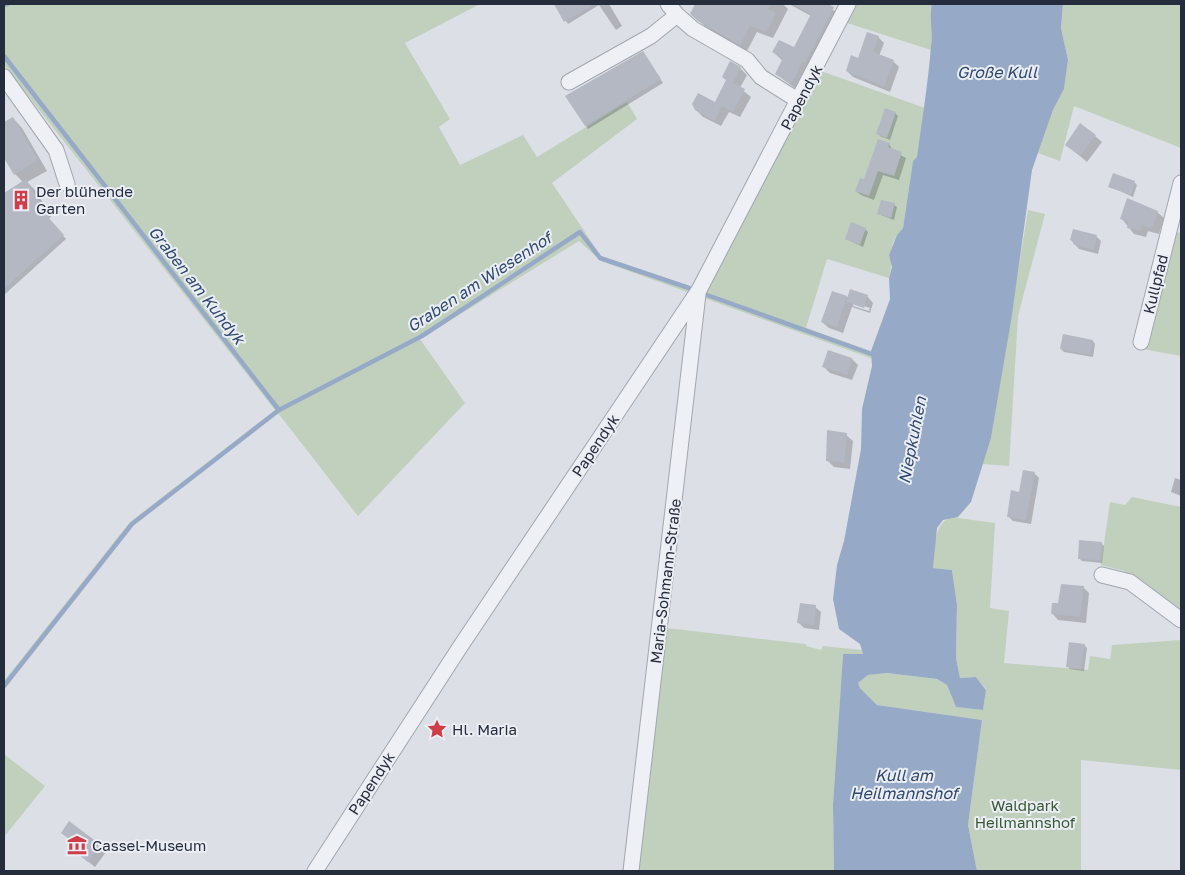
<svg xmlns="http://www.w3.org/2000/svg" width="1185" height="875" font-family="'Golos Text',sans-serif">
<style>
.green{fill:#c0d0bd}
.water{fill:#96aac7}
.shadow{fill:#0003;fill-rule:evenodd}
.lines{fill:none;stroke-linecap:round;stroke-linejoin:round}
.stream{stroke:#96aac7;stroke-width:4.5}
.building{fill:#b3b8c3}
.minor-casing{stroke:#a1a6b0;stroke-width:17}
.minor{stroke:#eef0f5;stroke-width:15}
.labels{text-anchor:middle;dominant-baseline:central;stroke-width:4;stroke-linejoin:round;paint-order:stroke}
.street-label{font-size:15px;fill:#252c3c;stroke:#ebeef4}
.poi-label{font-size:15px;fill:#252c3c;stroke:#ebeef4;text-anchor:start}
.park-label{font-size:15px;fill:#375833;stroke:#ebeef4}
.water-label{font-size:16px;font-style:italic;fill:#2f4870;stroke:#ebeef4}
</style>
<rect width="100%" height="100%" fill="#dcdfe6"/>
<path class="green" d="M4,4H480L405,43L450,119L439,127L460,165L523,135L537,157L627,102L637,119L552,183L601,256L693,288L690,293L601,261L579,241L420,339L465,403L358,516L278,413L133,525L4,688V681L130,522L275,410L4,65Z
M856,4H932L931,50L847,23Z
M1063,4H1181V148L1074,106L1060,161L1038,153L1053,110L1064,89L1068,60L1061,28Z
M821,71L925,108L917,157L913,161L903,228C884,248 895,257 889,278L827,259L806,328L871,351L873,359L704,298Z
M1028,210L1045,214L1018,316L1009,466L982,464L991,438Z
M1172,231L1181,233V356L1143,349Z
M1132,497L1181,507V614L1124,571L1101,565L1110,502L1125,505Z
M951,517L995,523L990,608L1009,611L1004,663L1088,670L1090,656L1110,659L1112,645L1181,640V770L1081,760V871H977L968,825L982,720L877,705L860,688L858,683L868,675L887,673L937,679L947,685L956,707L983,710L986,689L976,677L960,678L956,658L957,606L952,570L933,568C935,550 932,525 951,517Z
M666,628L806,644V646L821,650L823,646L862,650L863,654L843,655L833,805L834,871H638Z
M4,754L45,786L4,837Z"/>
<path class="water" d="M932,4H1063L1061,28L1068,60L1064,89L1053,110L1032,170L1012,315L991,438L971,502L958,517L943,520L937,528L933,568L952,570L957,605L956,658L960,678L976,677L986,690L983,710L956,707L947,685L937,679L887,673L868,675L858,683L860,688L877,705L982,720L968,825L977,871H834L833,805L843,654H863L860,644L839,629L833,599L837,565L844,541L861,449L862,409L872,366L871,351L890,299L889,278L892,267L889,255L897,235L903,228L913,161L917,157C922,120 928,84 931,46C933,32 929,18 932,4Z"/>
<path class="shadow" d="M555,4H609L622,26L616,30L599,5L568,24Z
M697,4H783L788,9L773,38L757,32L747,51L707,28L699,21L692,14Z
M789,4H825L841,16L799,91L776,74L783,61L773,52L794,49L811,16Z
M878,37L884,43L879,56L893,61L899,67L890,92L853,77L847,71Z
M643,53L663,83L588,129L567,96Z
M740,68L747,75L740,88L751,97L740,117L729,112L721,126L703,117L696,110L715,103Z
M895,113L898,116L890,140L880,136L878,133Z
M13,118L22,128L47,171L27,182L36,191L51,217L48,219L66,239L4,295V253L25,234L4,245V194L23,182L15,174L4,155V124Z
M1095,136L1102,142L1087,162L1067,145Z
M889,144L893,151L906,158L899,180L883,175L874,200L861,195L856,191Z
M1134,182L1137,185L1133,197L1109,186Z
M894,205L897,207L894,220L878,214Z
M1157,212L1164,218L1159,234L1148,231L1146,237L1134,234L1122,219Z
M865,229L868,232L863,247L846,239Z
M1097,237L1101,241L1098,254L1079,249L1071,240Z
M867,296L873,303L870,313L852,307L843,333L829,328L822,322L846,297ZM853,303L870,308L869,311L853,306Z
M1093,341L1095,344L1093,357L1064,352L1061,349Z
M829,352L852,359L858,365L852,380L830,373L824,367Z
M846,435L853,441L850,469L834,467L828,461Z
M1034,473L1039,478L1031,524L1013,521L1008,516L1020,493Z
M1175,478L1181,480V496L1171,492Z
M1101,543L1104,546L1102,563L1082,561L1079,558Z
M1083,587L1089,593L1086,623L1058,620L1052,613L1059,604Z
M815,607L821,612L819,630L804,628L799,623Z
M1084,645L1087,648L1084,671L1070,669L1067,666Z
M62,833L100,846L106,852L95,867L76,852L73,842Z"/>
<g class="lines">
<path class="stream" d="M4,5L7,4
M4,56L279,410
M707,295L877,356
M4,686L132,524L279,410L422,336L580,232L600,258L689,288"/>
</g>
<path class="building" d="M554,4H594L564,22Z
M695,4H771L768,9L776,13L766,32L750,26L740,45L698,21L690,14Z
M792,4H828L834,7L805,63L803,61L791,84L775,74L783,58L772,52L779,40L794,47L811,14Z
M867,32L879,36L873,52L894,60L884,87L846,71L851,55L858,58Z
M643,51L661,79L585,126L565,96Z
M730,61L741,67L733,83L745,89L733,112L722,106L714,121L695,110L692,104L698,93L715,102L726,80L722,77Z
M885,108L896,112L887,138L876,134Z
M13,117L38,160L14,175L4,158V122Z
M1080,123L1096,135L1080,156L1065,145Z
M878,139L890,143L888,147L902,152L894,176L878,171L869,196L855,191L860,178L864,179Z
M1113,173L1135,181L1131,195L1108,187Z
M26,179L42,207L40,208L64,235L4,289V193Z
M1127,198L1158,211L1152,229L1142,225L1140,231L1127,228L1128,222L1120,219Z
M881,200L895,203L891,218L877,214Z
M851,222L866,228L860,245L845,239Z
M1073,229L1097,235L1094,250L1073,244L1074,241L1070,240Z
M850,289L868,295L864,308L846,302Z
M832,291L847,296L837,327L821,322Z
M1063,334L1093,340L1090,355L1060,349Z
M828,350L852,358L847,375L822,367Z
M827,430L847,433L844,463L826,461Z
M1023,470L1035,472L1026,520L1007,517L1011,490L1019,492Z
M1079,540L1102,542L1100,560L1078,559Z
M1061,584L1084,586L1080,617L1051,614L1052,603H1058Z
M800,603L816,605L814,625L797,623Z
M1069,642L1085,644L1081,669L1066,667Z
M69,821L101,845L88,862L68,846L72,841L61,833Z"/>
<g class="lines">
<defs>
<path id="minor" d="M668,4L677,15L693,29L747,60L761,77L799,101
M4,77L56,150L67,184
M569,82L651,36L677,15
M1141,342L1181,183
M1102,575L1130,582L1181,620
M315,871L460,647L699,290L848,4
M631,871L698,294"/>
</defs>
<use href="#minor" class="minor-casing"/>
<use href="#minor" class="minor"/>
</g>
<defs>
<symbol id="building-bare" viewBox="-9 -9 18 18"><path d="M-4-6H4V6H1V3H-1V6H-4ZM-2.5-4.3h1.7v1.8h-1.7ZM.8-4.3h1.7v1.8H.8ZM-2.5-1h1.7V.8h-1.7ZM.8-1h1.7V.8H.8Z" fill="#cf3d49" stroke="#ebeef4" stroke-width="2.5" paint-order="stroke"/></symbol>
<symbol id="sight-bare" viewBox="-9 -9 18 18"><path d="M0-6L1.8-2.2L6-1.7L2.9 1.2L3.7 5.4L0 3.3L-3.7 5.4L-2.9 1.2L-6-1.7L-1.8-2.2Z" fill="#cf3d49" stroke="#ebeef4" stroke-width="2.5" paint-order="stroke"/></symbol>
<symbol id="museum-bare" viewBox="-9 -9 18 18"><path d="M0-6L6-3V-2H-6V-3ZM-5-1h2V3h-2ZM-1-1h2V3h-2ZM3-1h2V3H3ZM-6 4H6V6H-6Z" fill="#cf3d49" stroke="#ebeef4" stroke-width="2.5" paint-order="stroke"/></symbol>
</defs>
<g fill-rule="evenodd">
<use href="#building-bare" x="7" y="186" width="28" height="28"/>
<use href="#sight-bare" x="423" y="715" width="28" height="28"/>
<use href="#museum-bare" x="63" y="831" width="28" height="28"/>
</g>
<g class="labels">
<g class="street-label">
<text transform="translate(801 97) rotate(-62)">Papendyk</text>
<text transform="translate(1155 284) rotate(-76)">Kullpfad</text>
<text transform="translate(595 445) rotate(-56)">Papendyk</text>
<text transform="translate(665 581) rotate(-83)">Maria-Sohmann-Straße</text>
<text transform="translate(371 783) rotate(-57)">Papendyk</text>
</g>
<g class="poi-label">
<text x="36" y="191">Der blühende<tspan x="36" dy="17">Garten</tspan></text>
<text x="452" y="729">Hl. Maria</text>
<text x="92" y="845">Cassel-Museum</text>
</g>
<g class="park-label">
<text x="1025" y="805">Waldpark<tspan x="1025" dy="17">Heilmannshof</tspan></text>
</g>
<g class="water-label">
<text x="997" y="72">Große Kull</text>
<text transform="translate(479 282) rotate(-33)">Graben am Wiesenhof</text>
<text transform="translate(197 285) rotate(52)">Graben am Kuhdyk</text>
<text transform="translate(912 440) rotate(-79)">Niepkuhlen</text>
<text x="904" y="775">Kull am<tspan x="904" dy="18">Heilmannshof</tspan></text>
</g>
</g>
<rect width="1185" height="875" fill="none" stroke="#252c3c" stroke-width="10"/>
</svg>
